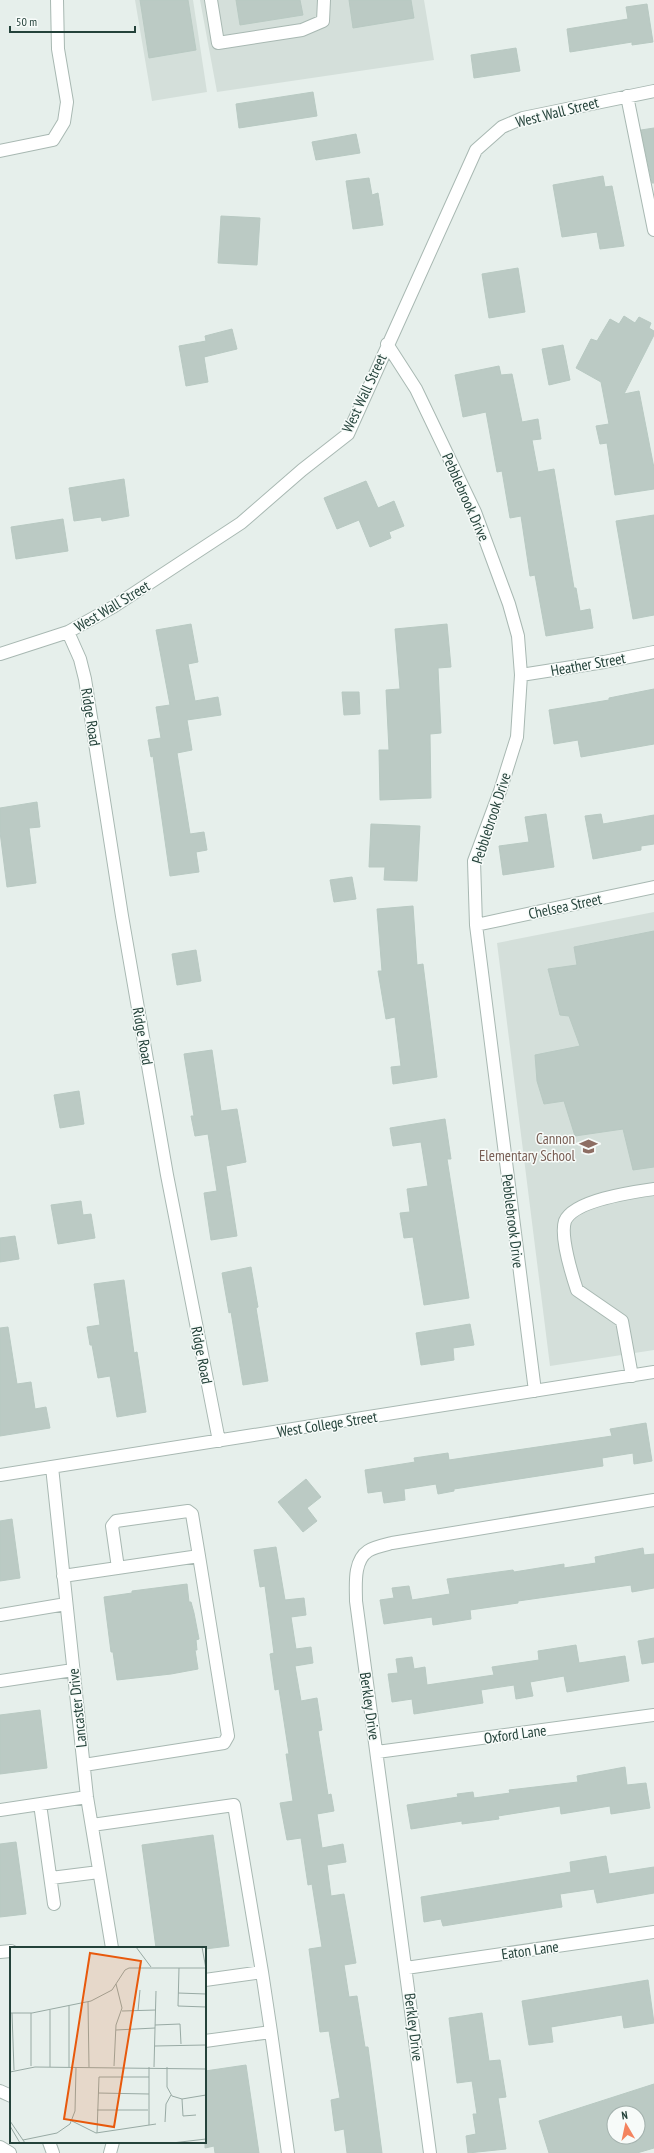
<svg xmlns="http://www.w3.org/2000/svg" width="654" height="2153" font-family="'PT Sans Narrow',sans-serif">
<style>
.built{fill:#d4dfda}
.building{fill:#bbcac4;stroke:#b8c9c2;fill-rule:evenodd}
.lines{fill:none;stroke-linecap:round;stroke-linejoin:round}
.minor-casing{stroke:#a8b8b2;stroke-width:14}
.minor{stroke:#fff;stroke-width:12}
.labels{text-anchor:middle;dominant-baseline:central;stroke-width:3;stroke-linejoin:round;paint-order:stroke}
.street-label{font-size:15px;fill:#24423a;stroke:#f7fbf9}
.education-label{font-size:15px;fill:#785e54;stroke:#f7fbf9;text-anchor:end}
.inset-road{fill:none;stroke:#98aaa4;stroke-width:1}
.view{fill:#e8590c;fill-opacity:0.15;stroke:#e8590c;stroke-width:2}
.inset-edge{fill:none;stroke:#24423a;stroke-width:2}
</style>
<rect width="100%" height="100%" fill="#e6efeb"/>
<path class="built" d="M135,0H193L207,92L152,101Z
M200,0H424L434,60L217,92Z
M654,912V1350L550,1366L497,943Z"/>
<path class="building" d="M140,0H188L196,50L149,58Z
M236,0H300L303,15L240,25Z
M349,0H411L414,18L353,28Z
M647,4L653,42L632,45V42L570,52L567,29L628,19L626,7Z
M516,48L520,71L474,78L471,55Z
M313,92L317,116L239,128L236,104Z
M654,128V183H652L641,130Z
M356,134L360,153L316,160L312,142Z
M603,176L605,187L612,186L624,246L600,249L597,232L562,237L553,185Z
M369,178L372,195L378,193L383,225L353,229L346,181Z
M221,216L260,218L257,265L218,263Z
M518,268L525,312L489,318L482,274Z
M624,316L635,323L639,317L651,323L649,328L654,331V335L624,394L639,391L654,468V489L615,495L607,443L600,444L596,426L609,424L601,382L576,368L591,339L597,341L610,319L619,324Z
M232,329L237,349L204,357L208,382L186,386L179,346L206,341L205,336Z
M563,345L570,380L549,385L542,349Z
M499,366L501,375L512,374L522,422L538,419L541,439L532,440L538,472L554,469L574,588H576L580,611L590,609L593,628L546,636L535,575L530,576L521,516L510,518L502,471L497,472L486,412L463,417L455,375Z
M124,479L129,516L102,521L101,517L74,521L69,488Z
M366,481L378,508L394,501L404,526L389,532L391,538L370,547L359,520L337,529L324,498Z
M654,515V615L633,619L616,521Z
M63,519L68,551L16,559L11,527Z
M191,624L198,662L188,664L195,701L218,697L221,715L187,720L192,750L177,753L190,834L204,832L207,850L196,852L199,872L170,876L153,756L151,757L148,740L161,738L156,707L170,705L156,630Z
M447,624L451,667L438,668L441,733L430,734L431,798L380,800L379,750H389L386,690L400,689L395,629Z
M654,689V744L581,757L578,740L554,744L549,710L609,700V698Z
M342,692H359L360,714L344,715Z
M37,802L40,827L29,828L36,883L7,887L0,832V808Z
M546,814L554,867L503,875L499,846L529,842L525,817Z
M601,814L603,824L654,815V844L641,846V850L593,859L585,816Z
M371,824L420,826L417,881L384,880L385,867H369Z
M352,877L356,899L334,902L330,880Z
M413,906L417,965L423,964L437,1077L393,1084L391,1067L401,1066L395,1017L386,1019L378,971H382L377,909Z
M654,931V1167L633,1170L623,1129L575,1136L564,1101L544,1104L537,1081L535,1055L580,1046L569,1016L560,1015L548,969L577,965L574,947Z
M196,950L201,981L177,985L172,954Z
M212,1050L221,1111L237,1109L246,1162L226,1166L237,1236L211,1240L204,1193L217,1191L208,1134L195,1136L191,1116H194L184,1054Z
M79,1091L84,1124L60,1128L54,1095Z
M445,1119L451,1159H447L469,1298L424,1305L413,1237L404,1238L400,1213L410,1212L407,1189L428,1186L421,1142L393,1146L390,1128Z
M81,1201L83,1215L91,1214L95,1238L58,1244L51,1205Z
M15,1236L19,1259L0,1262V1238Z
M251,1267L258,1307L256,1308L268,1381L243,1385L231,1312L229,1313L222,1273Z
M124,1280L134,1353L137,1352L146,1412L117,1417L110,1376L98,1378L92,1345H90L87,1327L100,1325L94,1284Z
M470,1324L474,1345L453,1348L454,1360L421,1365L416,1333Z
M8,1327L17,1384L31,1382L35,1409L46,1407L50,1428L0,1436V1328Z
M646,1423L652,1461L634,1464L633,1453L602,1458L603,1466L454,1489V1491L438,1494L436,1484L404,1489L405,1500L384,1503L382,1491L368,1493L365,1470L415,1462L414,1458L448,1453L449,1460L612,1436L610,1429Z
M306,1479L321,1497L307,1508L317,1521L303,1532L278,1502Z
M12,1519L20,1578L0,1581V1521Z
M276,1547L285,1600L304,1598L306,1615L291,1617L296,1649L311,1647L313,1663L295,1666L301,1701L317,1698L322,1730L318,1731L328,1795L331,1794L334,1811L317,1814L322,1848L343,1844L346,1862L327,1865L331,1896L344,1894L356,1963L344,1965L349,1997L357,1996L365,2047H368L382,2153H347L344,2129L335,2131L331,2100L340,2098L329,2031L320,2032L309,1949L322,1947L312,1884L308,1885L301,1838L287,1840L280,1803L293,1801L286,1754H289L279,1689L275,1690L270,1654L274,1653L265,1586L260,1587L254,1550Z
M643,1548L644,1555L654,1554V1588L632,1592L631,1585L518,1601V1603L470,1610L471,1619L433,1625L432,1617L384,1624L380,1600L394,1598L392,1588L409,1586L412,1600L450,1594L447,1579L513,1570L514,1572L564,1564V1568L596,1563L595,1557Z
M187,1584L189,1602H191L194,1613L199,1639L196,1640L197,1650H195L198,1669L171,1674L117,1680L113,1652H111L104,1597L132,1593V1591Z
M654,1638V1662L642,1664L638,1641Z
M576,1645L579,1663L625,1656L629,1681L567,1692L564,1676L530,1682L533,1696L516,1699L514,1685L481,1690L483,1703L414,1714L412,1699L392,1702L388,1674L398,1673L396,1659L412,1657L414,1669L425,1667L427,1685L494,1675L492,1667L539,1660L538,1651Z
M40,1710L47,1768L0,1774V1715Z
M625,1767L627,1785L646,1783L650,1808L611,1814L610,1806L561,1814L560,1806L498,1816L499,1819L462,1824V1821L411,1829L407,1805L458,1797L457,1794L473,1792L474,1798L510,1793L509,1790L578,1782L577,1776Z
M213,1835L229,1946L205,1949L156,1948L142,1845Z
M16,1842L26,1914L0,1917V1844Z
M606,1856L609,1874L654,1867V1893L597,1903L594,1889L560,1894L562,1907L443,1926L441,1919L424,1922L421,1897L571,1872L570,1862Z
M648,1980L654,2023L624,2028L622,2015L551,2027L553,2042L529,2045L522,2001Z
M482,2013L489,2061L500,2060L506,2097L498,2098L506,2149L468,2153L466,2136L476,2134L473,2114H477L472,2081L457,2083L449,2018Z
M246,2065L259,2153H215L214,2146L205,2148V2071Z
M654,2084V2148L637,2153H549L539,2121ZM614,2113H638V2137H614Z"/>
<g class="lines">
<defs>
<path id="minor" d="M211,0L218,43L302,30L323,21L324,0
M627,96L654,230
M0,151L53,140L64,122L67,102L58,49L57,0
M387,344L416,389L475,512L509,604L518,636L521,675L517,737L500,791L474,861L476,925L535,1391
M68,632L80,659L85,679L122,916L167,1175L219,1441
M0,654L68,632L113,607L241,523L302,470L348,434L476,150L502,127L523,118L654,91
M521,675L604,662L654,652
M476,925L654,887
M632,1376L622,1321L577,1290C572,1275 560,1236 565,1221C574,1200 633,1192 654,1189
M52,1467L87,1797L112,1948
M0,1475L654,1372
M118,1568L112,1526L116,1521L188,1511L192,1514L199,1556
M63,1576L199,1556L228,1736L224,1743L84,1765
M0,1615L66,1604
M0,1681L73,1670
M377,1752L654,1715
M40,1804L54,1904
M0,1810L87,1797
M92,1825L234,1805L262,1972L205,1980
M51,1878L99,1872
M0,1952L11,1951
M406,1968L654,1932
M262,1972L271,2032
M205,2041L271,2032L288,2153
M0,2091L11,2096
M49,2142L53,2153
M0,2147L10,2153
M110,2153L113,2142
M430,2153L356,1601C356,1586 353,1561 368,1551C374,1547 384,1545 392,1543L654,1500"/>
</defs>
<use href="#minor" class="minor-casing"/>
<use href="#minor" class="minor"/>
</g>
<defs>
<symbol id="school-bare" viewBox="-9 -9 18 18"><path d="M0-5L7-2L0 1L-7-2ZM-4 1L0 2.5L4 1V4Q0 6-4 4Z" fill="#8d6e63" stroke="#f7fbf9" stroke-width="2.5" paint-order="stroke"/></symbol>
</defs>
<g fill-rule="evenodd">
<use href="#school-bare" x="576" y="1134" width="25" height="25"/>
</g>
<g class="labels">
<g class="street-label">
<text transform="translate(557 112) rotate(-14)">West Wall Street</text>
<text transform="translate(364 393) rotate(-65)">West Wall Street</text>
<text transform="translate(466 497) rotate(66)">Pebblebrook Drive</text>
<text transform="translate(112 606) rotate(-31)">West Wall Street</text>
<text transform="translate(588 664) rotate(-10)">Heather Street</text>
<text transform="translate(91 717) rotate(81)">Ridge Road</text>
<text transform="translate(491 818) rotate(-72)">Pebblebrook Drive</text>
<text transform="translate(565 906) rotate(-12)">Chelsea Street</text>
<text transform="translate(143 1036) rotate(80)">Ridge Road</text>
<text transform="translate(513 1221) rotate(83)">Pebblebrook Drive</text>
<text transform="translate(202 1355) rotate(79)">Ridge Road</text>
<text transform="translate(327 1424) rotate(-9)">West College Street</text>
<text transform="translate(370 1706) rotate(82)">Berkley Drive</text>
<text transform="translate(77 1708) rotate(-96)">Lancaster Drive</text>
<text transform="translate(515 1734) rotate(-8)">Oxford Lane</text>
<text transform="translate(530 1950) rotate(-8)">Eaton Lane</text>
<text transform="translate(414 2027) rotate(83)">Berkley Drive</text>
</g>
<g class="education-label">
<text x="575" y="1138">Cannon<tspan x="575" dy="17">Elementary School</tspan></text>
</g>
</g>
<g transform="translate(10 1947)">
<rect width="196" height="196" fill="#e6efeb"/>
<path class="inset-road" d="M126,0L141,20M192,0L196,22M169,21L168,59L196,60M168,46L196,47M78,55L79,120M112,64L146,63M128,64L130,43M0,66H22L81,54L102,43L115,23L119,21H195M2,66L4,123M145,78L170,77L171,97M196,79V132M106,83L145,81M145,99L195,98M21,119V66M104,119L106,78L112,61L106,37M40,120V63M59,120V59M144,120L146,44M157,120V140L162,149L172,152L196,148M0,125L25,120L196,122M88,146L139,147M172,152L173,169L186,168M87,163H138M0,174L15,196M62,174L86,186L146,177M155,175L156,157L161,148M139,178V120M0,179L10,196M87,186L89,130H139M13,193L47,186L60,177L65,164L66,120M162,196L196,192"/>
<path class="view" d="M80,6L131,14L104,180L54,172Z"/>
<rect width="196" height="196" class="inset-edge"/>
</g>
<g transform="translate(626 2125) rotate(351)"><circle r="19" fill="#f7fbf9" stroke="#a3b1ad"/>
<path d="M0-3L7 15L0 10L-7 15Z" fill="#f4845f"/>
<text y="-6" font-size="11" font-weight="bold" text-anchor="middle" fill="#24423a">N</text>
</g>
<path d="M10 26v6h125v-6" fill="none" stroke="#24423a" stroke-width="2"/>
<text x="16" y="26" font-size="12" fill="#24423a" stroke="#f7fbf9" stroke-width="3" paint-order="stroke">50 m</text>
</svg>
